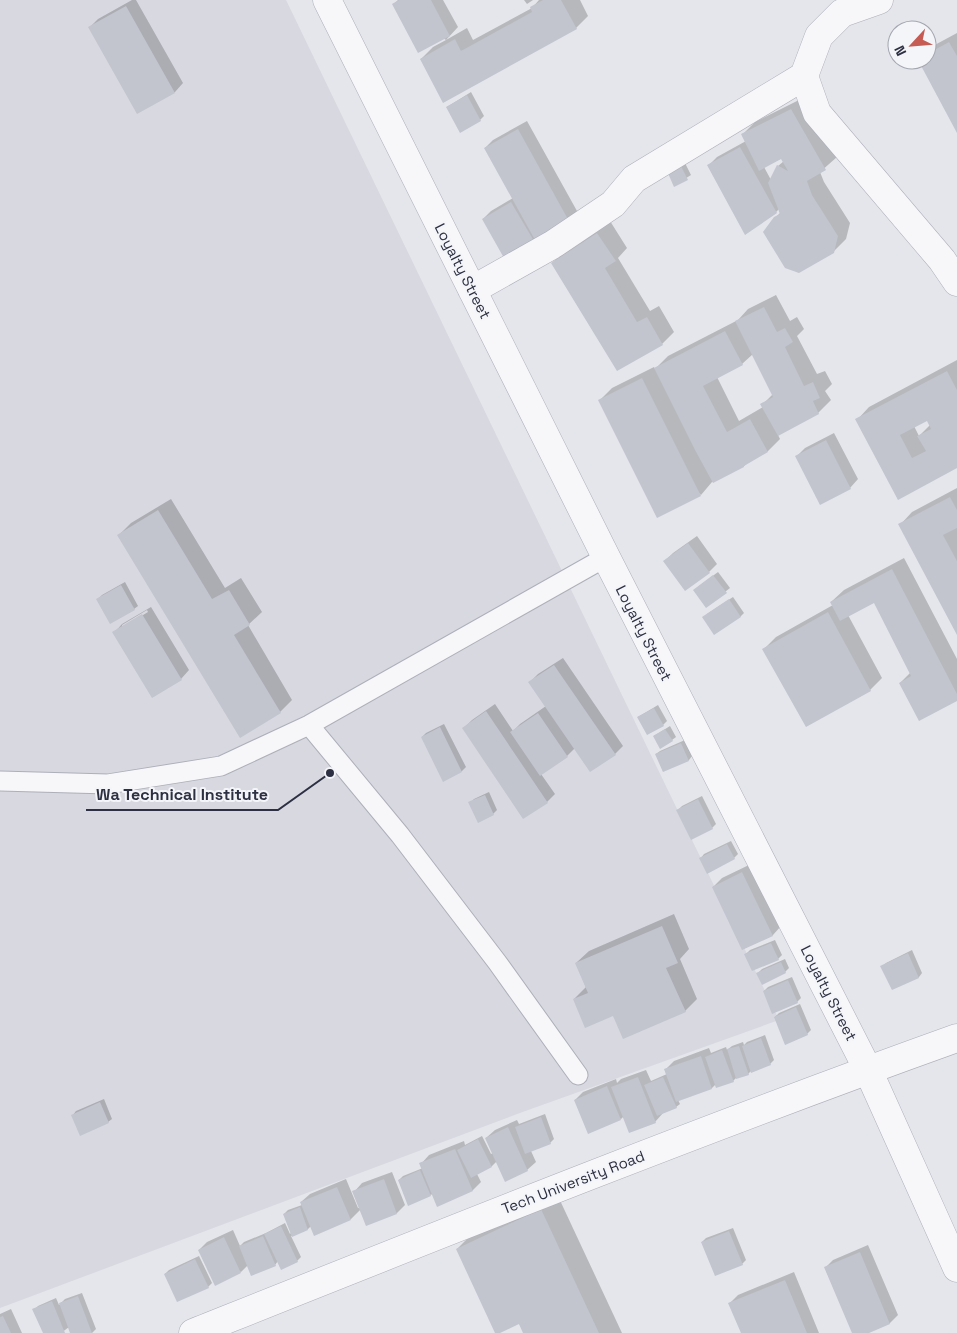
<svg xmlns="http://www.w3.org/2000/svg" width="957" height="1333" font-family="'Space Grotesk',sans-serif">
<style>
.built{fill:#d7d8e0}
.shadow{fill:#0003;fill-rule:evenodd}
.building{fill:#c2c4ce;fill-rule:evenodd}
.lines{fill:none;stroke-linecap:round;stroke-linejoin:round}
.service-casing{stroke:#adafb9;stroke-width:21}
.minor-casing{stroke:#adafb9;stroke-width:29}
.tertiary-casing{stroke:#adafb9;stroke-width:29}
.service{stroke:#f7f7fa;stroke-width:19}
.minor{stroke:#f7f7fa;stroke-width:28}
.tertiary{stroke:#f7f7fa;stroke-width:28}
.labels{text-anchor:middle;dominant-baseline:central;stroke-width:4;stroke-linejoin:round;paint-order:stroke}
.street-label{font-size:15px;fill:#2d3043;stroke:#f4f5f8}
.leader{fill:none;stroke:#2d3043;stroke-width:2}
.callout-dot{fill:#2d3043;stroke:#f4f5f8;stroke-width:2}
.callout-label{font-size:16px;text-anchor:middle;font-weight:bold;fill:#2d3043;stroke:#f4f5f8;stroke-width:4;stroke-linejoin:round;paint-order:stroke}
</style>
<rect width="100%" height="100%" fill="#e4e6eb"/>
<path class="built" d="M0,0H286L779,1020L517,1114L0,1308Z"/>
<path class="shadow" d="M132,0H136L183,83L175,92L138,112L90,27L98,19Z
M398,0H443L458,27L446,40L467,28L473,40L532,8L539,0H580L588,16L576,28L421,59L433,47L446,40L394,4Z
M524,0H533L527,4Z
M957,33V129L919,60H927V51L931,47Z
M471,92L484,116L480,120L447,107Z
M803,98L837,157L820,172L824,182L850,223L846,239L833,252L775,218L780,213L779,209L776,212L708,166L717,157L746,141L742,135L755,122ZM782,158L784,161L778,166L771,180L764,167Z
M527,121L577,211L568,220L533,240L483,219L491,211L513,198L485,148L493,140Z
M684,161L691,175L675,185L668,172Z
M610,221L627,248L618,258L650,311L659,306L674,332L662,344L552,263L565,251Z
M776,295L790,321L797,317L804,329L797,336L817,374L825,371L832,384L825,391L831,400L818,413L778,435L780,439L768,451L748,462L744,466L712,482L701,495L600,400L612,388L654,367L655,369L668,356L738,320L748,309ZM753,354L773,394L762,405L763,407L739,421L717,377L742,364Z
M957,360V467L898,498L857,420L869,407ZM927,419L930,425L919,436L914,426Z
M834,433L858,479L850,488L797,456L805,448Z
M957,488V632L900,525L912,512Z
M171,499L225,588L241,578L262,612L248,625L292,700L280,712L119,535L131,523Z
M697,536L717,564L709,572L665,561L673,553Z
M904,558L957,659V700L900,683L911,672L874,601L848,615L882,678L870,690L764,649L776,637L833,605L831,602L844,590Z
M718,572L730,588L707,606L698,587Z
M125,582L138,606L134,609L98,599L102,595Z
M733,597L744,613L740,617L707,614Z
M151,607L189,670L181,679L114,633L122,624ZM147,610L148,612L122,628V625Z
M563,658L623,746L615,754L575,748L567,756L541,774L555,794L547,802L464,728L472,720L495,704L513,731L520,724L546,706L530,682L538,674Z
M658,705L667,721L663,725L638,717Z
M444,724L466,767L462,771L444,780L422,737L426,733Z
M670,726L676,737L672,740L654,736Z
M685,740L692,756L689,760L663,771L656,754L660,751Z
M489,792L497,810L493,814L470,803L474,799Z
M702,796L716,824L712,828L678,810L682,806Z
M731,841L738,854L734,858H701L704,854Z
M751,864L781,926L773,935L743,949L713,887L722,878Z
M674,914L689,949L680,959L697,999L685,1011L574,999L586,987L576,963L589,951Z
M775,940L782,955L778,959L746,954L750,950Z
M912,950L922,973L919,977L892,989L882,967L886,963Z
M785,959L789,968L785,972L758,973L762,969Z
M792,977L801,998L797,1002L764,991L768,987Z
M800,1004L811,1030L807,1034L775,1017L779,1013Z
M765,1035L774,1060L770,1064L752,1070L748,1074L737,1077L733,1081L716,1084L712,1088L678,1100L680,1104L676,1107L663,1113L655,1122L624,1116L621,1119L575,1100L583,1092L616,1079L617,1083L621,1079L646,1070L651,1081L667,1074L666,1069L674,1061L709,1048L711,1053L726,1047L727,1050L732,1046L743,1042L744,1045L747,1042Z
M104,1099L112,1119L108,1122L73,1115L76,1111Z
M545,1114L554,1139L550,1143L531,1151L536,1162L527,1170L497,1161L492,1166L477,1174L481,1182L473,1190L433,1193L431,1195L399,1180L403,1176L423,1168L421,1164L429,1155L464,1141L465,1145L482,1136L491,1154L493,1153L486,1138L495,1130L517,1120L519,1124Z
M392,1172L405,1205L397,1213L361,1209L351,1219L311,1226L308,1229L291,1236L301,1257L297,1261H278L275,1265H248L241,1272L199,1250L207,1242L233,1230L240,1246L244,1242L266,1233L285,1223L290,1234L291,1233L284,1214L288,1210L302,1205L301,1202L310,1194L346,1179L358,1208H360L354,1192L362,1183Z
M557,1194L622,1333H524L519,1323L496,1333L457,1249L473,1233Z
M733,1228L746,1260L742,1264L702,1242L706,1238Z
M868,1245L898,1315L890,1323L866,1333H853L825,1268L833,1260Z
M199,1256L212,1283L208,1287L165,1274L169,1270Z
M794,1272L819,1333H742L730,1303L738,1295Z
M82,1293L96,1329L92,1333H71L69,1327L61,1333H44L34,1310L38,1306L56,1298L59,1305L65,1299Z
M11,1309L22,1333H0V1314Z"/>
<path class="building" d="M399,0H431L450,36L418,53L392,4Z
M543,0H561L577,29L443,103L420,59L455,39L461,51L532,12L530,7Z
M126,6L175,93L137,114L88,27Z
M949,42L957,56V133L918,60H927V54Z
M467,95L481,121L460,133L446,107Z
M791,109L826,170L807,181L812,195L838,236L834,253L799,273L785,268L763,232L774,217L780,214L768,183L777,165L788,171L781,159L759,171L741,134Z
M518,129L569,221L535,240L484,148Z
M740,147L777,213L745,235L707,165Z
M680,164L688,180L674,187L667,171Z
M511,202L534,241L504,258L482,219Z
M597,233L616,261L605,268L637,322L647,317L663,345L617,371L551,263Z
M764,307L777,332L785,328L793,342L785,347L804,386L813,382L820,398L813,401L819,414L778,436L760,404L773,397L735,321Z
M725,331L743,365L703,386L727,432L750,419L768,452L744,466V467L713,483L695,450L654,368Z
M947,371L957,390V468L898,500L855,419ZM927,421L931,429L917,436L926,451L912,458L900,435Z
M642,378L701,496L657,518L598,400Z
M826,440L851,489L820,505L795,456Z
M950,497L957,510V528L943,535L957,561V635L898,524Z
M158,510L212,599L229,590L250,625L234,635L281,713L240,738L117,535Z
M688,543L710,573L685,591L663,561Z
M892,569L957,694V701L919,721L899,683L911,676L874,603L840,621L830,602Z
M713,575L727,593L706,608L693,590Z
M121,585L135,610L110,624L96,599Z
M729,599L741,617L714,635L702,617Z
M828,612L871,691L806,727L762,649Z
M142,614L182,680L152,698L112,632Z
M554,665L616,755L590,772L528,682Z
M654,708L664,726L647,735L637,717Z
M486,711L548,803L523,819L462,728Z
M538,713L568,757L540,776L510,732Z
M440,727L462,772L443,782L421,737Z
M665,729L673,741L660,749L653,736Z
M681,743L689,761L663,772L655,754Z
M485,795L494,815L478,823L468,802Z
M698,799L713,829L691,840L676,810Z
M727,844L735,859L707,874L699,858Z
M742,872L773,936L742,950L712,887Z
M662,926L678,963L666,968L686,1012L623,1039L613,1016L585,1028L573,999L588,993L575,963Z
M771,943L779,960L752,971L744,954Z
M908,953L919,978L892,990L880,966Z
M781,962L786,973L762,985L756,973Z
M788,980L798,1003L772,1014L763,991Z
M796,1007L808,1035L785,1045L774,1017Z
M761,1038L771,1065L751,1073L742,1046Z
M739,1046L749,1075L736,1079L727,1049Z
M722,1050L734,1082L716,1088L705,1057Z
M701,1056L712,1089L676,1102L664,1069Z
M638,1077L656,1123L629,1133L611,1087Z
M663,1077L677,1108L657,1116L644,1085Z
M607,1086L621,1120L588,1134L574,1100Z
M100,1102L109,1123L80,1136L71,1115Z
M541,1117L551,1144L525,1154L515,1127Z
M508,1127L528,1171L505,1182L485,1138Z
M478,1139L492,1167L471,1178L457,1150Z
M455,1149L473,1191L437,1207L419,1163Z
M420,1170L431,1196L408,1206L398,1180Z
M384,1179L397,1214L366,1226L352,1191Z
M337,1187L351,1220L314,1236L300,1202Z
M300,1207L308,1230L292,1237L283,1214Z
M541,1209L599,1333H523L519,1324L500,1333H495L456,1249Z
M281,1226L298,1262L281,1270L264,1234Z
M729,1231L743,1265L715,1276L701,1242Z
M263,1236L276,1266L251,1276L239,1246Z
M224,1237L241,1273L215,1286L198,1250Z
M860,1252L890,1324L869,1333H852L824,1267Z
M195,1259L209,1288L177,1302L164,1274Z
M785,1280L807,1333H741L728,1303Z
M78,1296L92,1333H70L59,1303Z
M52,1301L65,1333H43L32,1309Z
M3,1316L11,1333H0V1317Z"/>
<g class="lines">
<defs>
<path id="service" d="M309,725L400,835L497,962L578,1075
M0,781L108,784L221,766L309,725L606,557"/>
<path id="minor" d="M327,0L606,557L868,1070L957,1268
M879,0L842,13L819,36L804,76L817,113L942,260L957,282
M472,290L552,245L613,204L634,179L804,76"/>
<path id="tertiary" d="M193,1333C446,1232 700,1130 957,1038"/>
</defs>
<use href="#service" class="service-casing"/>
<use href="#minor" class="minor-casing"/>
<use href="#tertiary" class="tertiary-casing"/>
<use href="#service" class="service"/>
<use href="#minor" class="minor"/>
<use href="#tertiary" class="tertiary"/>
</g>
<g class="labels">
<g class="street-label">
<text transform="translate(463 271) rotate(63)">Loyalty Street</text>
<text transform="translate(644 633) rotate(63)">Loyalty Street</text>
<text transform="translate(829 993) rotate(63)">Loyalty Street</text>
<text transform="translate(573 1182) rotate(-21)">Tech University Road</text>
</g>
</g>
<path class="leader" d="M330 773L278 810H86"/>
<circle class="callout-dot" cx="330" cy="773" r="5"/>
<g class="callout-label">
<text x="182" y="800">Wa Technical Institute</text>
</g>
<g transform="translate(912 45) rotate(244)"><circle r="24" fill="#f4f5f8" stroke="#a4a6b0"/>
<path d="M0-4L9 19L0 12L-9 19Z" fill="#c65b53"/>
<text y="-8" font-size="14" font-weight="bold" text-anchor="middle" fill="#2d3043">N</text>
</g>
</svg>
